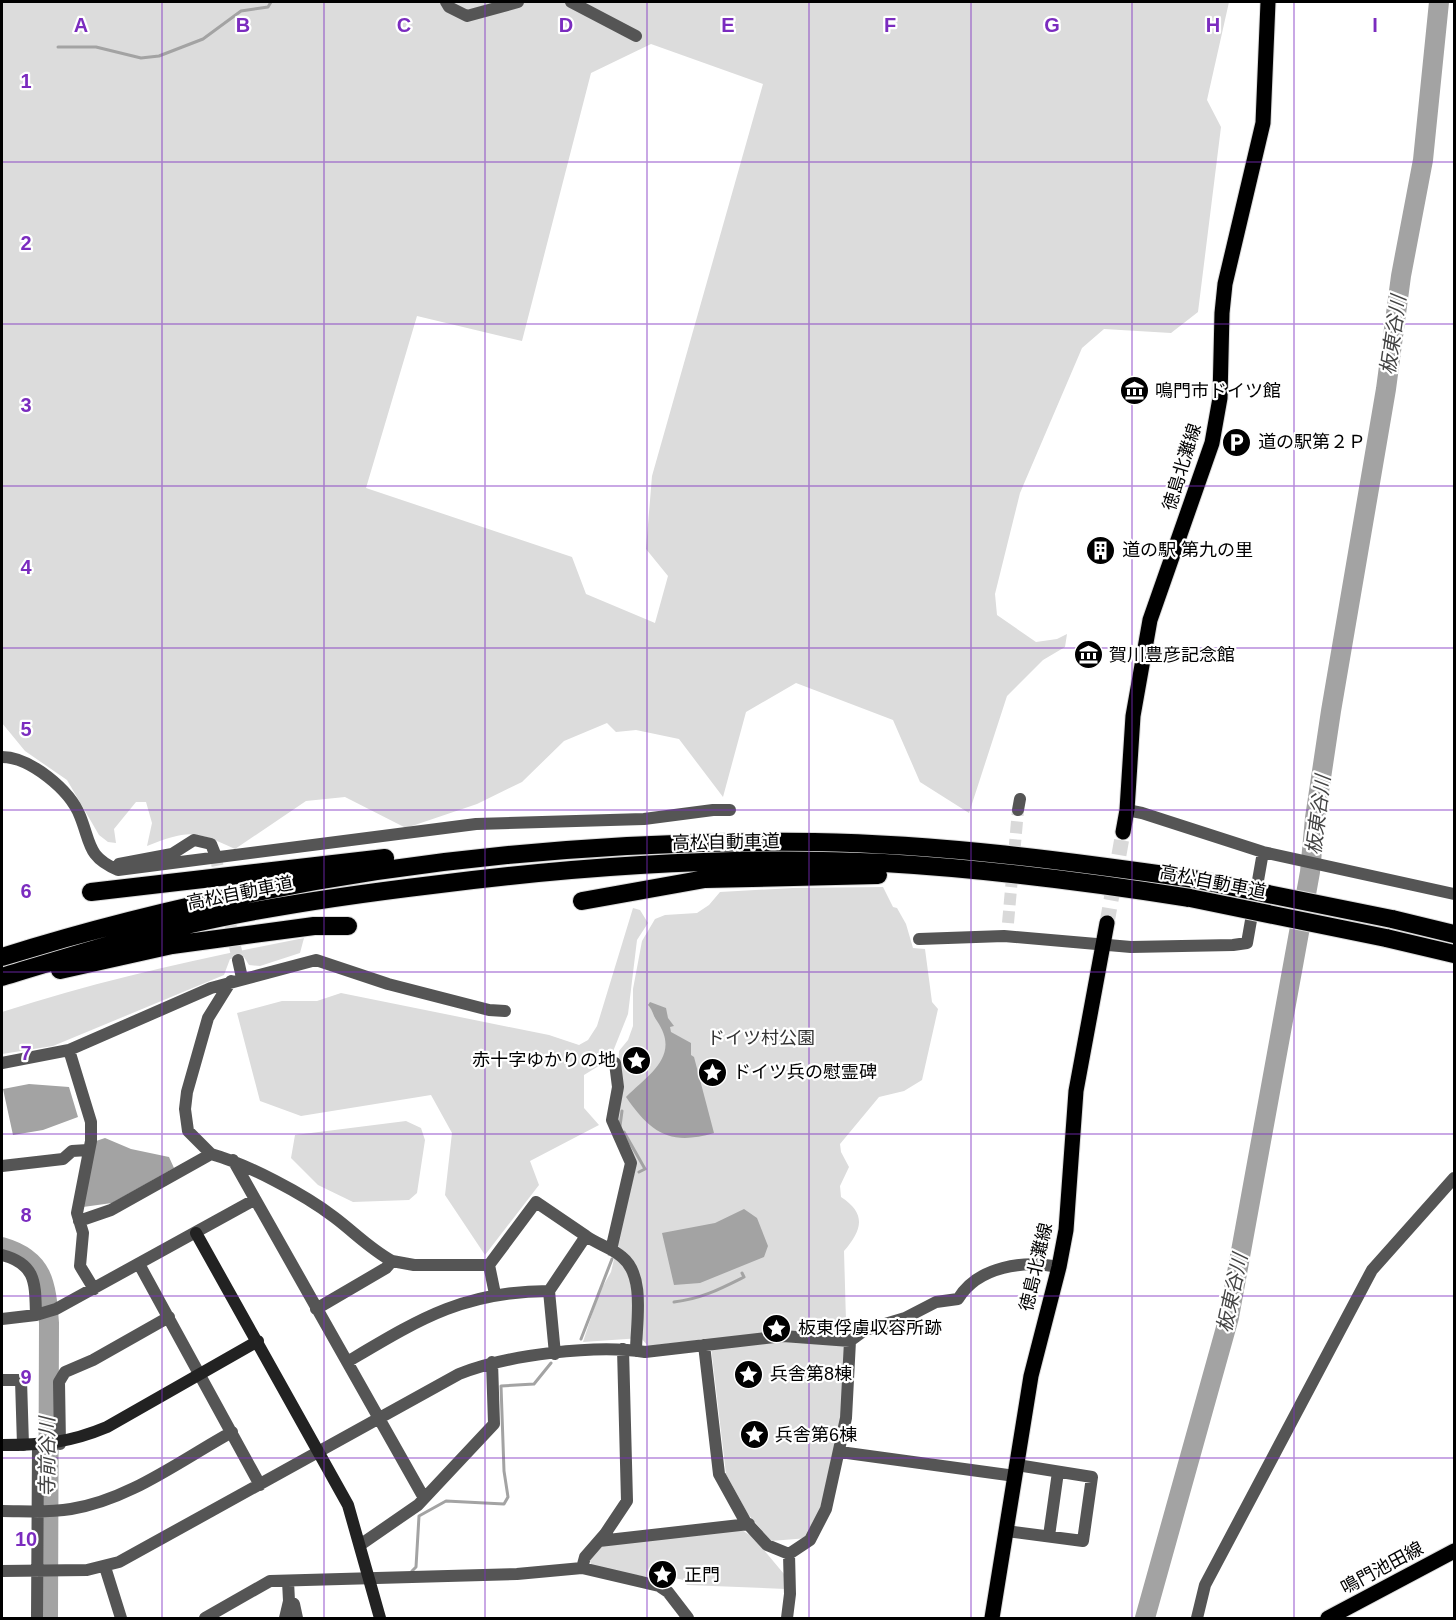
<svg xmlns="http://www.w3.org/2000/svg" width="1456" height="1620" font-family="Helvetica,'Noto Sans JP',sans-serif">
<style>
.green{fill:#dcdcdc;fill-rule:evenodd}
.water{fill:#a3a3a3}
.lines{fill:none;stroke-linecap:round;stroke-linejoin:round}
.stream{stroke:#a3a3a3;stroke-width:3}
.river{stroke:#a3a3a3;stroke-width:20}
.street-tunnel{stroke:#d9d9d9;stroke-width:12;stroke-dasharray:12 6;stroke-linecap:butt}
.primary-tunnel{stroke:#d9d9d9;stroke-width:15;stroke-dasharray:15 8;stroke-linecap:butt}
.primary-casing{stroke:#dbdbdb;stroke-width:17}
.highway-casing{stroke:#dbdbdb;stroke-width:20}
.street{stroke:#555;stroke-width:12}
.secondary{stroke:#222;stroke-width:12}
.primary{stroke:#000;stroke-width:15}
.highway{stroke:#000;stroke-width:18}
.highway-bridge-casing{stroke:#dbdbdb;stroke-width:20;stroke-linecap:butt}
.highway-bridge{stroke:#000;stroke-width:18}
.grid{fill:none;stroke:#7b2cbf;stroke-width:1.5;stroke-opacity:0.55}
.labels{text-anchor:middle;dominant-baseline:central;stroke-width:4.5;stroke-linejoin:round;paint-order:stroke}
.poi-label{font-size:18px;fill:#000;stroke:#fff;text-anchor:start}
.street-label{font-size:18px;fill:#000;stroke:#fff}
.park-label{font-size:18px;fill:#333;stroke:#fff}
.water-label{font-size:20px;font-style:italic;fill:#444;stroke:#fff}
.grid-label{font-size:20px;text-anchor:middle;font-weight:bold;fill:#7b2cbf;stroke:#fff;stroke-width:4.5;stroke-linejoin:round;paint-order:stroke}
</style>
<rect width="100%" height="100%" fill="#fff"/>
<path class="green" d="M2,2H1229L1207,100L1221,127L1198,312L1171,333L1104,329L1082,348L1020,493L995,594L997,615L1036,642L1057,639L1067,634L1065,647L1043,660L1007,696L969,813L920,782L893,720L796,683L746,712L723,797L679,739L636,730L616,732L607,723L564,741L522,782L477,804L406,828L345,797L306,801L235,849C194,830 189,830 147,846L152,823L146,802H136L114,829L116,843L108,842L99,835L67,780L25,751L2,723ZM651,44L763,84L652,476L646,549L668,576L655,623L586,594L572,557L366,488L417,316L522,341L591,73Z
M883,887L893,907L897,908L906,924L913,948L925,949L932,1002L938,1009L922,1080L904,1091L879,1097L840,1144L841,1152L849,1167L840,1186L841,1197C867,1214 862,1230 844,1251L846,1321L844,1398L826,1498L808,1538L771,1541L748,1514L726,1474L710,1339L648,1346L641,1338L583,1342L599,1293L611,1272L636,1166L616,1122L619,1051L628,1040L633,1026V989L642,941L655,919L665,915L697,913L709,905L720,892L793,888Z
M633,908L640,910L648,923L637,940L628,1014L610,1059L584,1075V1108L599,1125L530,1161L539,1185L485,1255L445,1195L452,1133L431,1095L301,1116L260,1101L237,1013L282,1001H317L341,993L549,1035L579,1045L588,1040L597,1026Z
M304,938L300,953L260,966L249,965L244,957L230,959L224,975L53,1046L2,1054V1012C101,980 201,958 304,938Z
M406,1121L421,1128L425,1140L417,1193L409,1200L353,1202L318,1185L291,1158L295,1135Z
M740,1529L753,1537L784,1574L786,1589L687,1585L683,1580L667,1576V1580L592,1568L589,1557L599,1545Z"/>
<path class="water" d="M650,1002L666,1008L668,1018L674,1026L670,1027L671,1032L691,1043V1055L694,1057L714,1133C670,1146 651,1133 626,1097C649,1074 681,1056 657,1021C653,1016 653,1010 648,1005Z
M29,1084L69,1087L78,1117L43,1130L13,1135L3,1089Z
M105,1138L131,1149L169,1157L174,1168L112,1203L83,1207L96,1141Z
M744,1209L757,1218L768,1246L764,1257L700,1283L674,1285L662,1233L715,1223Z"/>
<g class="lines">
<path class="stream" d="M58,47H96L141,58L159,56L203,39L241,11L268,7L271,2
M620,1126L622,1111
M624,1132L645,1169L639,1172
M674,1302C701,1299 720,1289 744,1277L742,1273
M581,1339L612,1259
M412,1571L416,1567L419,1516L446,1501L504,1504L508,1497L504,1471L501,1386L534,1384L551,1363"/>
<path class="river" d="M2,1247C44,1259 46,1284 49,1323L48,1618
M1145,1618L1229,1317L1310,872L1315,818L1331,711L1386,389L1401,276L1423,160L1439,2"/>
<path class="street-tunnel" d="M215,854L238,960
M1008,923L1018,810"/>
<path class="primary-tunnel" d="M1107,923L1123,832"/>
<defs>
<path id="primary" d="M1123,832L1127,810L1133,716L1150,620L1212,443L1220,398L1222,313L1225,284L1263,123L1268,2
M992,1618L1031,1376L1059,1267L1066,1230L1076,1091L1107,923
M1328,1618L1454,1551"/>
<path id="highway" d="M91,892L385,858
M582,901L705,879L878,875
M1392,919L1454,934
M1386,938L1454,954
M2,957C264,875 539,839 814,842C941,844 1068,861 1194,879
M60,970L172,945L314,926H348
M2,977C61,959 121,940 182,926C264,907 348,895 432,885C581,866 733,855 884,863C987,869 1088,882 1190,898"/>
</defs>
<use href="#primary" class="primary-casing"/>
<use href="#highway" class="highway-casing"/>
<path class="street" d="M446,2L449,7L467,16L518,2
M571,2L636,36
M2,757C30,757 70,790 80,816C91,843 87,857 118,870L476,824L644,819L713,810H730
M1018,810L1020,799
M1127,810L1142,813L1263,852L1454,894
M119,864L172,854L194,840L211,844L215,854
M919,939L1004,936L1131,947L1233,945L1247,943L1263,852
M238,960L242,978
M69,1050L91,1122V1141L77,1213L83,1233L80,1266L94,1289
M2,1063L69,1050L211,988L316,960L388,984L489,1010L505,1011
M211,1154L188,1131L185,1109L187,1092L208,1018L231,981
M233,1160L424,1498
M2,1166L63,1159L72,1151L88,1150
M79,1221L111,1210L211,1154C247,1164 304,1194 334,1217C354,1232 370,1249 392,1261
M586,1236C597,1244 612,1248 622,1257C646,1276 636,1324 636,1351
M611,1250L631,1163L612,1120L618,1087L615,1063
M2,1255C37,1264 35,1284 36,1315
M139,1264L260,1485
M489,1265L495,1294
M316,1309L386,1268L392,1261L414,1265H489L536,1202L586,1236L549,1291
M2,1319L36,1315L56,1309L254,1200
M704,1345L719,1474L745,1521L767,1545L789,1554L810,1540L826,1509L846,1418L850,1341L865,1330L905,1318L936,1302L958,1299C978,1266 1024,1260 1059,1267
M347,1362C418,1320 463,1291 549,1291L555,1354
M2,1380H21L23,1445
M60,1444L59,1382L65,1372L93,1360L169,1317
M840,1452L1015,1476
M2,1511C24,1511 48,1513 71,1509C129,1500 181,1460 232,1432
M1006,1531L1083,1541L1092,1477L1017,1465
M1049,1536L1058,1472
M599,1541L749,1524
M360,1545L418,1505L494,1424L492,1362
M105,1567L121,1618
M582,1568L585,1557L605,1534L627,1501L623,1349
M2,1571L87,1570L119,1562L459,1374C506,1355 596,1344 645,1352L783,1336L850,1341
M289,1601L294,1604L297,1618
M37,1618L38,1445
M205,1618L270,1581L517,1574L582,1568L659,1586L668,1592L688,1618
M285,1618L289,1601L288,1581
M787,1618L790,1594L789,1554
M1197,1618L1205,1585L1372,1270L1454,1178"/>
<path class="secondary" d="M196,1233L348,1505L380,1618
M2,1445C42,1445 69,1443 107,1427L258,1341"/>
<use href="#primary" class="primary"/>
<use href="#highway" class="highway"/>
<defs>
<path id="highway-bridge" d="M1194,879L1392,919
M1190,898L1386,938"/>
</defs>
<use href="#highway-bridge" class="highway-bridge-casing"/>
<use href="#highway-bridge" class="highway-bridge"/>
</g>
<path class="grid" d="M162,2V1618M324,2V1618M485,2V1618M647,2V1618M809,2V1618M971,2V1618M1132,2V1618M1294,2V1618M2,162H1454M2,324H1454M2,486H1454M2,648H1454M2,810H1454M2,972H1454M2,1134H1454M2,1296H1454M2,1458H1454"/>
<defs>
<symbol id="museum-disc" viewBox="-11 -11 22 22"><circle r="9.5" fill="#000" stroke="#fff"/><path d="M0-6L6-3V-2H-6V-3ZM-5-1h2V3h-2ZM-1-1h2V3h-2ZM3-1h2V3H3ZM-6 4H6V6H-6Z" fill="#fff"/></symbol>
<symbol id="parking-disc" viewBox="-11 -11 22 22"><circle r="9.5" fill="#000" stroke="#fff"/><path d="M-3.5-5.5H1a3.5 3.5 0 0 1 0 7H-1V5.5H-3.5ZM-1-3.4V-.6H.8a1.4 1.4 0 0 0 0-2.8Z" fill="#fff"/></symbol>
<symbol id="building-disc" viewBox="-11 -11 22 22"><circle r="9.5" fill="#000" stroke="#fff"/><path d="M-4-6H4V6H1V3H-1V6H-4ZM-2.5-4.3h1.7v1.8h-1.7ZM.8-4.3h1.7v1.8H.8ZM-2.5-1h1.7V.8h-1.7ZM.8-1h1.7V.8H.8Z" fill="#fff"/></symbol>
<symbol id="sight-disc" viewBox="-11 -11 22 22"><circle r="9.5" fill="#000" stroke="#fff"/><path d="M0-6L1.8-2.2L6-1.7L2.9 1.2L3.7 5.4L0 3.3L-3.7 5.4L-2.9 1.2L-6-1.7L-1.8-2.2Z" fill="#fff"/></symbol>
</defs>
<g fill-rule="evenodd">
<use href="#museum-disc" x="1118" y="374" width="33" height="33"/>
<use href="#parking-disc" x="1220" y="426" width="33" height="33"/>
<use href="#building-disc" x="1084" y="534" width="33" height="33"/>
<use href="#museum-disc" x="1072" y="638" width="33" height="33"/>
<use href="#sight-disc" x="620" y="1044" width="33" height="33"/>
<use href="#sight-disc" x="696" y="1056" width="33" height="33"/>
<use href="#sight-disc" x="760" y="1312" width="33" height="33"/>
<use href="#sight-disc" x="732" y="1358" width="33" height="33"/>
<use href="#sight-disc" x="738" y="1418" width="33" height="33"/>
<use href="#sight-disc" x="646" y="1558" width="33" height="33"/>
</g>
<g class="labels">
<g class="poi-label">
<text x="1155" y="391">鳴門市ドイツ館</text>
<text x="1258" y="442">道の駅第２Ｐ</text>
<text x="1122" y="550">道の駅 第九の里</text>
<text x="1109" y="655">賀川豊彦記念館</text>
<text x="616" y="1060" text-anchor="end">赤十字ゆかりの地</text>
<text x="733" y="1072">ドイツ兵の慰霊碑</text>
<text x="798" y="1328">板東俘虜収容所跡</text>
<text x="770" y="1374">兵舎第8棟</text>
<text x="775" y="1435">兵舎第6棟</text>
<text x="684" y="1575">正門</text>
</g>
<g class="street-label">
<text transform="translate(1182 467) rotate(-73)">徳島北灘線</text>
<text transform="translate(726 842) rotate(-1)">高松自動車道</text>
<text transform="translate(1213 882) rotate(11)">高松自動車道</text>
<text transform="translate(240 893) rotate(-11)">高松自動車道</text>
<text transform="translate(1036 1267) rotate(-77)">徳島北灘線</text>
<text transform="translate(1382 1568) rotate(-28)">鳴門池田線</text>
</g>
<g class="park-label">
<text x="761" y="1038">ドイツ村公園</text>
</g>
<g class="water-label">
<text transform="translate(1393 335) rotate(-82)">板東谷川</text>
<text transform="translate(1318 815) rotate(-83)">板東谷川</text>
<text transform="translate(1232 1293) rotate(-78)">板東谷川</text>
<text transform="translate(47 1457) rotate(-90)">寺前谷川</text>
</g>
</g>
<g class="grid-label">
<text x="81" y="32">A</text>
<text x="243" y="32">B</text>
<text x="404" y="32">C</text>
<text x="566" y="32">D</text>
<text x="728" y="32">E</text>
<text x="890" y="32">F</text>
<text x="1052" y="32">G</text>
<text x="1213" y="32">H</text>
<text x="1375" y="32">I</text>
<text x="26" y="88">1</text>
<text x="26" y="250">2</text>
<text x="26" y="412">3</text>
<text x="26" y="574">4</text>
<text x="26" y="736">5</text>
<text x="26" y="898">6</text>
<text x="26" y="1060">7</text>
<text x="26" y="1222">8</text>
<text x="26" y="1384">9</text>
<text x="26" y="1546">10</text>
</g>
<rect width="1456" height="1620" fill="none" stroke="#000000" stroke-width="6"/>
</svg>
